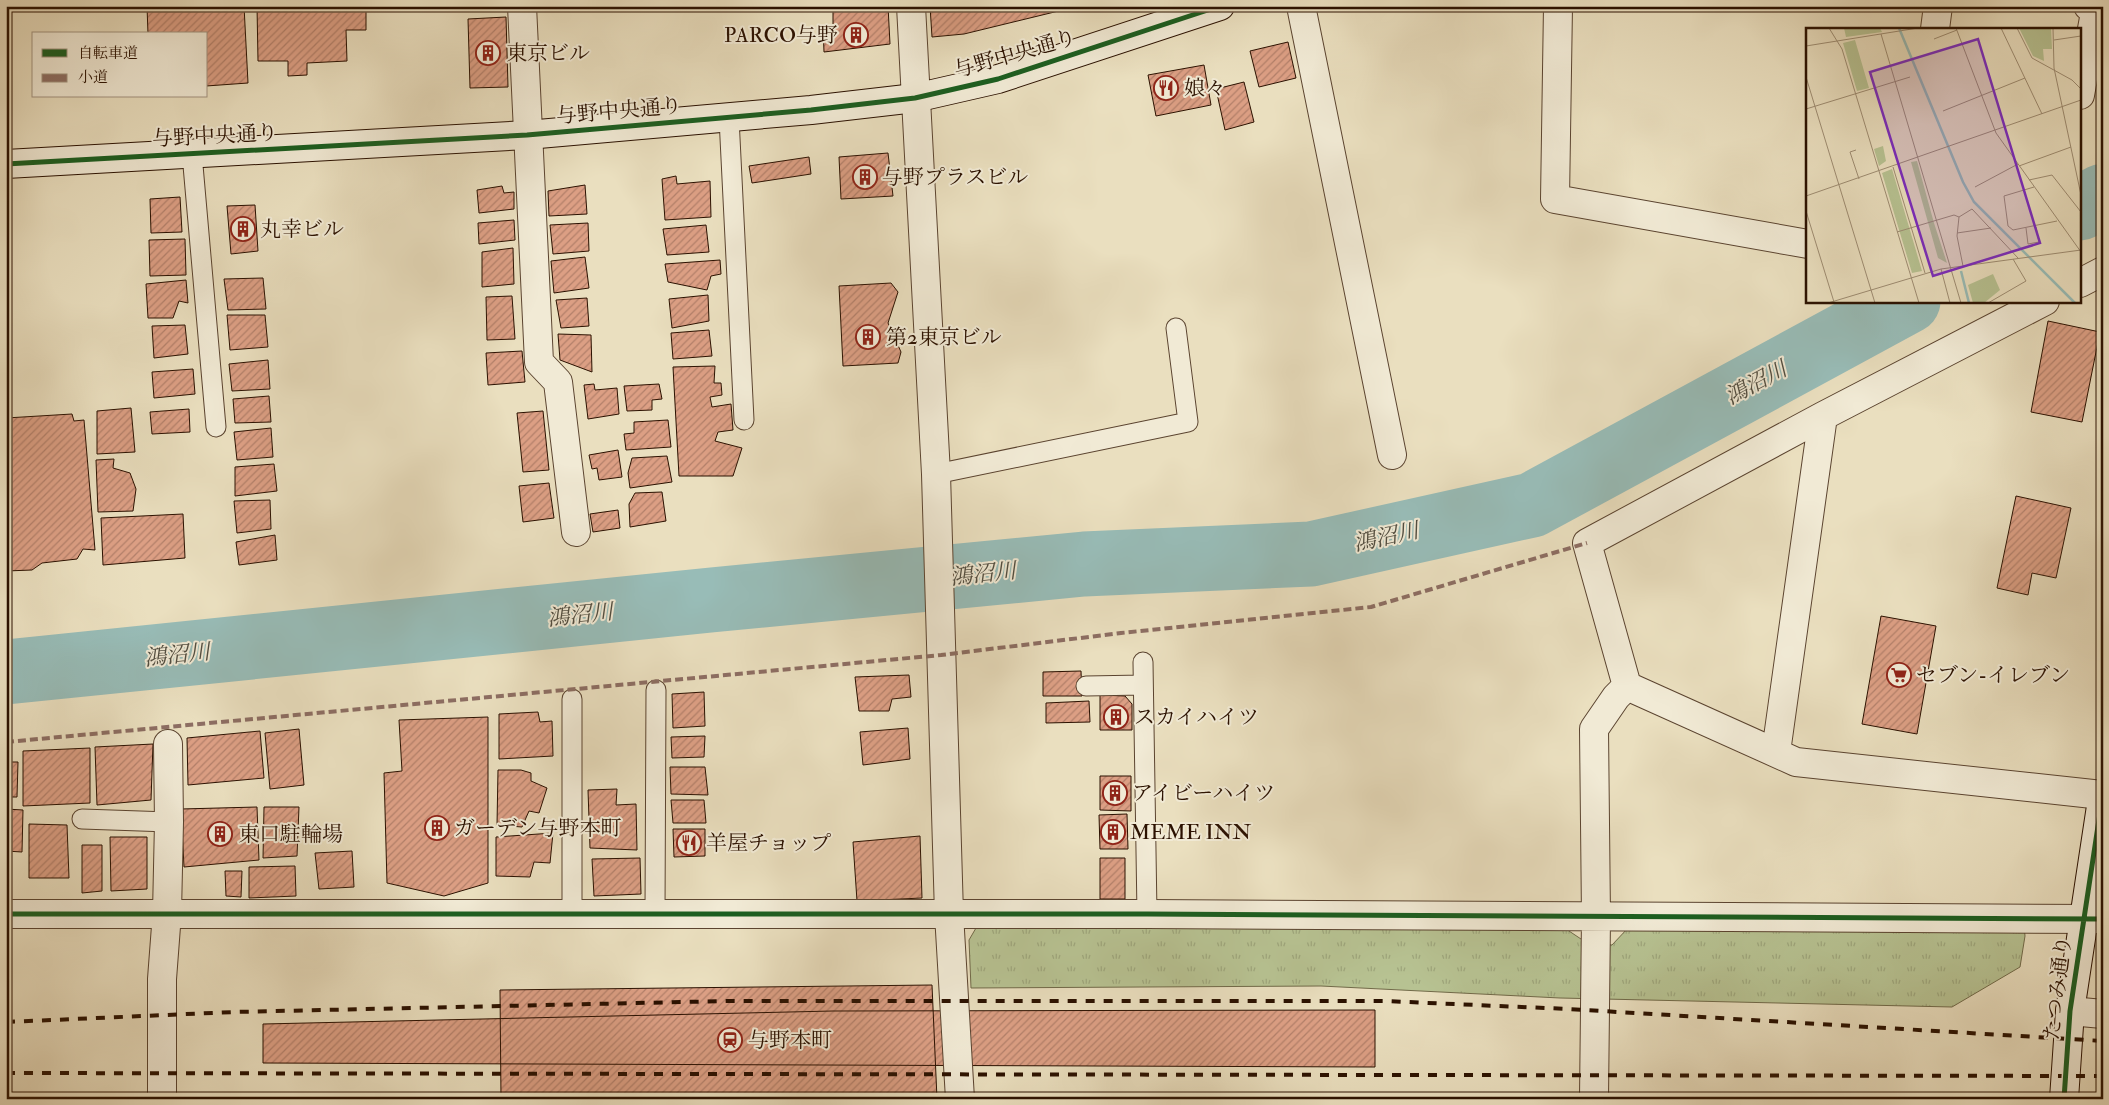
<svg xmlns="http://www.w3.org/2000/svg" width="2109" height="1105" font-family="'IM FELL Double Pica','Noto Serif JP',serif">
<style>
.grass{fill:url(#grass-tufts);stroke:#716a49}
.lines{fill:none;stroke-linecap:round;stroke-linejoin:round}
.river{stroke:#98bcb7;stroke-width:65}
.building{fill:url(#building-hatch);stroke:#2b1100}
.lane-casing{stroke:#5b4430;stroke-width:21}
.street-casing{stroke:#5b4430;stroke-width:30}
.secondary-casing{stroke:#2b1100;stroke-width:30}
.lane{stroke:#f1ead5;stroke-width:19}
.street{stroke:#f1ead5;stroke-width:28}
.secondary{stroke:#f1ead5;stroke-width:28}
.rail{stroke:#2b1100;stroke-width:4;stroke-dasharray:9 9;stroke-linecap:butt}
.quiet{stroke:#8d6e63;stroke-width:4;stroke-dasharray:8 4;stroke-linecap:butt}
.cycleway-casing{stroke:#f1ead5;stroke-width:8}
.cycleway{stroke:#1b5e20;stroke-width:5}
.labels{text-anchor:middle;dominant-baseline:central;stroke-width:4;stroke-linejoin:round;paint-order:stroke}
.poi-label{font-size:21px;fill:#2b1100;stroke:#f1ead5;text-anchor:start}
.street-label{font-size:21px;fill:#2b1100;stroke:#f1ead5}
.water-label{font-size:22px;font-style:italic;fill:#514d40;stroke:#f1ead5}
.inset-river{fill:none;stroke:#98bcb7;stroke-width:2.5}
.inset-road{fill:none;stroke:#9e8d73;stroke-width:1}
.view{fill:#7b2cbf;fill-opacity:0.15;stroke:#7b2cbf;stroke-width:2.5}
.inset-edge{fill:none;stroke:#2b1100;stroke-width:2.5}
</style>
<defs>
<pattern id="grass-tufts" width="24" height="20" patternUnits="userSpaceOnUse" patternTransform="scale(1.25)"><rect width="24" height="20" fill="#b7c292"/><path d="M3 7l-1-3M5 7V3M7 7l1-3M15 17l-1-3M17 17v-4M19 17l1-3" fill="none" stroke="#9ea67c"/></pattern>
<pattern id="building-hatch" width="6" height="6" patternUnits="userSpaceOnUse" patternTransform="scale(1.25)"><rect width="6" height="6" fill="#dc9f84"/><path d="M-1 1l2-2M0 6l6-6M5 7l2-2" fill="none" stroke="#b3806a"/></pattern>
</defs>
<rect width="100%" height="100%" fill="#eadfbf"/>
<filter id="stains"><feTurbulence type="fractalNoise" baseFrequency=".004" numOctaves="4"/><feColorMatrix values="0 0 0 0 .2 0 0 0 0 .09 0 0 0 0 .02 0 0 0 .5 -.17"/></filter>
<radialGradient id="worn" r=".72"><stop offset=".6" stop-color="#630" stop-opacity="0"/><stop offset="1" stop-color="#630" stop-opacity=".3"/></radialGradient>
<path class="grass" d="M2024,925L2025,936L2020,967L1952,1007L1560,998L1321,986L971,988L969,940L976,928L1566,929L1587,943L1612,945L1628,928Z"/>
<g class="lines">
<path class="river" d="M2080,208L2103,196
M6,672L711,600L1084,564L1311,554L1532,505L1908,301"/>
</g>
<path class="building" d="M147,6H244L248,83L206,86V34H148Z
M257,6H366V30H346L347,61L307,63V75L288,76V61H258Z
M833,6H888L890,44L824,52L823,26L833,25Z
M930,6H1075V7L964,34L932,37Z
M506,17L508,87L470,88L468,19Z
M1288,42L1296,78L1259,87L1250,51Z
M1204,65L1211,105L1156,116L1148,75Z
M1244,82L1254,122L1225,130L1216,89Z
M888,153L893,196L841,199L839,157Z
M809,157L811,174L752,183L749,166Z
M676,176L677,184L710,181L711,217L665,220L662,179Z
M585,185L587,214L549,216L548,191Z
M502,186L504,193L514,192V209L479,213L477,190Z
M180,197L182,232L151,233L150,199Z
M255,205L258,251L231,254L227,206Z
M514,220L515,240L479,244L478,223Z
M588,223L589,251L553,254L550,225Z
M706,225L709,252L667,255L663,229Z
M185,239L186,275L150,276L149,240Z
M513,248L514,284L482,287V252Z
M585,257L589,288L554,293L551,261Z
M720,260L721,274L711,276L707,290L668,282L665,264Z
M263,278L266,309L228,310L224,279Z
M186,280L188,303L179,301L173,318H148L146,284Z
M891,283L898,292L888,323L901,352L898,363L843,366L839,286Z
M708,295L709,321L672,328L669,299Z
M512,296L515,339L487,340L486,297Z
M587,298L589,326L561,328L556,300Z
M227,315H265L268,347L230,350Z
M2048,321L2100,332L2082,422L2031,412Z
M185,325L188,354L154,358L152,326Z
M709,330L712,356L673,359L671,333Z
M558,334L591,335L592,372L560,360Z
M522,351L525,382L488,385L486,353Z
M268,360L270,389L232,391L229,364Z
M715,366L714,383H721L722,395L710,397L712,407L731,404L733,430L718,432L715,441L742,448L733,476H679L673,367Z
M193,369L195,394L154,398L152,372Z
M594,384L595,390L617,388L619,414L588,419L584,385Z
M659,384L662,399L652,400V410L627,411L624,386Z
M269,396L271,422L235,423L233,399Z
M131,408L135,452L97,454V411Z
M189,409L190,432L152,434L150,412Z
M543,411L549,470L523,472L517,413Z
M72,414L74,421L84,420L95,550L83,549L77,559L42,563L32,570L6,571V418Z
M668,420L671,447L626,450L624,434L634,433V422Z
M271,428L273,457L237,460L234,432Z
M618,450L622,477L599,480L597,468L592,469L589,455Z
M667,456L672,482L630,488L628,473L632,458Z
M114,459L113,468L130,473L136,489L133,511L98,512L96,460Z
M274,464L277,491L235,496V467Z
M549,483L554,518L523,522L519,486Z
M662,492L666,521L630,527L629,504L635,493Z
M2016,496L2071,508L2056,578L2032,573L2028,595L1997,588Z
M270,500L271,529L237,533L234,501Z
M618,510L620,528L593,532L590,514Z
M183,514L185,558L103,565L101,518Z
M275,535L277,560L239,565L236,542Z
M1881,616L1936,626L1917,734L1862,724Z
M1081,671L1082,696H1043V672Z
M909,675L911,697L892,699L889,711H859L855,677Z
M704,692L705,726L673,728L672,694Z
M1100,695L1125,696L1132,704V730H1100Z
M1089,701L1090,722L1046,723V703Z
M538,712L540,722L552,721L553,756L499,759V714Z
M488,717V883L444,896L387,883L384,773L402,771L399,720Z
M908,728L910,759L863,765L860,732Z
M299,729L304,785L270,789L265,733Z
M260,731L264,778L188,785L187,738Z
M705,736L704,757L672,758L671,737Z
M153,744L151,800L97,805L95,747Z
M90,748V803L23,806V751Z
M6,762H18L17,797H6Z
M670,767H705L708,795L671,794Z
M498,770H521L531,773V781L547,788L539,813L529,811L522,827L497,825Z
M1100,776H1131V811L1100,810Z
M617,789L616,805L636,804L637,850L590,848L588,790Z
M671,800H704L706,823H673Z
M257,807L259,860L184,867L181,809Z
M264,807H299L297,856L263,858Z
M6,809L23,810L22,852L6,851Z
M1127,814L1128,849H1100L1099,815Z
M29,824L67,825L69,878H29Z
M673,829H705V856L674,857Z
M553,833L550,863L534,862L530,877L496,876V837Z
M920,836L922,898L857,901L853,842Z
M110,837H147V889L111,891Z
M82,845H102V891L82,893Z
M352,851L354,887L319,889L315,853Z
M640,858L641,894L594,896L592,859Z
M1100,858H1125V899H1100Z
M295,866L296,896L249,898V867Z
M225,871H242L241,897L226,896Z
M932,985L937,1099H501L500,990Z
M1375,1010V1067L263,1063V1024L833,1011Z"/>
<g class="lines">
<defs>
<path id="lane" d="M729,118L744,420
M192,154L216,427
M936,474L1188,422L1176,328
M1143,662L1147,914
M1086,686L1143,685
M82,819L169,822
M655,914L656,690
M572,915V699"/>
<path id="street" d="M522,6L539,362L558,382L576,532
M911,6L936,474L949,914L960,1099
M1301,6L1392,455
M1558,6L1555,199L1808,244
M1935,29L1938,6
M2080,95L2096,7L2088,6
M2080,283L2103,271
M2045,301L1823,416L1587,543L1627,686L1796,762L2102,795
M1776,752L1823,416
M6,914H1147L2103,919
M2070,1011L2103,1014
M162,1099V979L167,913L169,822L168,744
M1594,1099L1596,917L1594,729L1616,697L1627,686"/>
<path id="secondary" d="M6,164L527,135L811,110L915,98L998,79L1220,6
M2064,1099L2070,1011L2103,793"/>
</defs>
<use href="#lane" class="lane-casing"/>
<use href="#street" class="street-casing"/>
<use href="#secondary" class="secondary-casing"/>
<use href="#lane" class="lane"/>
<use href="#street" class="street"/>
<use href="#secondary" class="secondary"/>
<path class="rail" d="M6,1022L234,1012L728,1001H1384L1568,1009L2103,1041
M6,1073L2103,1076"/>
<path class="quiet" d="M6,742L941,655L1121,633L1371,607L1587,543"/>
<defs>
<path id="cycleway" d="M6,164L527,135L811,110L915,98L998,79L1220,6
M6,914H1147L2103,919
M2064,1099L2070,1011L2103,793"/>
</defs>
<use href="#cycleway" class="cycleway-casing"/>
<use href="#cycleway" class="cycleway"/>
</g>
<defs>
<symbol id="building-ring" viewBox="-11 -11 22 22"><circle r="9.5" fill="#f1ead5" stroke="#8f2418" stroke-width="1.5"/><path d="M-4-6H4V6H1V3H-1V6H-4ZM-2.5-4.3h1.7v1.8h-1.7ZM.8-4.3h1.7v1.8H.8ZM-2.5-1h1.7V.8h-1.7ZM.8-1h1.7V.8H.8Z" fill="#8f2418"/></symbol>
<symbol id="restaurant-ring" viewBox="-11 -11 22 22"><circle r="9.5" fill="#f1ead5" stroke="#8f2418" stroke-width="1.5"/><path d="M-5-6h1v4h1v-4h1v4h1v-4h1v5L-1.5 .5V6h-2V.5L-5-1ZM5-6V6H3V1.5H1.5Q1.5-4 5-6Z" fill="#8f2418"/></symbol>
<symbol id="supermarket-ring" viewBox="-11 -11 22 22"><circle r="9.5" fill="#f1ead5" stroke="#8f2418" stroke-width="1.5"/><path d="M-6-5.5h2.5l.6 2H6L4.5 2H-2.5L-4.4-4H-6ZM-1.5 3.2a1.3 1.3 0 1 0 .1 0ZM3 3.2a1.3 1.3 0 1 0 .1 0Z" fill="#8f2418"/></symbol>
<symbol id="station-ring" viewBox="-11 -11 22 22"><circle r="9.5" fill="#f1ead5" stroke="#8f2418" stroke-width="1.5"/><path d="M-3-6H3Q5-6 5-4V2Q5 4 3 4L4.5 6H3L1.5 4h-3L-3 6H-4.5L-3 4Q-5 4-5 2V-4Q-5-6-3-6ZM-3.5-4v3h7v-3ZM-3.5 1v1.5H-2V1ZM2 1v1.5H3.5V1Z" fill="#8f2418"/></symbol>
</defs>
<g fill-rule="evenodd">
<use href="#building-ring" x="842" y="21" width="28" height="28"/>
<use href="#building-ring" x="474" y="39" width="28" height="28"/>
<use href="#restaurant-ring" x="1152" y="74" width="28" height="28"/>
<use href="#building-ring" x="851" y="163" width="28" height="28"/>
<use href="#building-ring" x="229" y="215" width="28" height="28"/>
<use href="#building-ring" x="854" y="323" width="28" height="28"/>
<use href="#supermarket-ring" x="1885" y="661" width="28" height="28"/>
<use href="#building-ring" x="1102" y="703" width="28" height="28"/>
<use href="#building-ring" x="1101" y="779" width="28" height="28"/>
<use href="#building-ring" x="423" y="814" width="28" height="28"/>
<use href="#building-ring" x="1099" y="818" width="28" height="28"/>
<use href="#building-ring" x="206" y="820" width="28" height="28"/>
<use href="#restaurant-ring" x="675" y="829" width="28" height="28"/>
<use href="#station-ring" x="716" y="1026" width="28" height="28"/>
</g>
<g class="labels">
<g class="poi-label">
<text x="838" y="35" text-anchor="end">PARCO与野</text>
<text x="506" y="53">東京ビル</text>
<text x="1184" y="88">娘々</text>
<text x="882" y="177">与野プラスビル</text>
<text x="260" y="229">丸幸ビル</text>
<text x="886" y="337">第2東京ビル</text>
<text x="1916" y="675">セブン-イレブン</text>
<text x="1134" y="717">スカイハイツ</text>
<text x="1132" y="793">アイビーハイツ</text>
<text x="454" y="828">ガーデン与野本町</text>
<text x="1130" y="832">MEME INN</text>
<text x="238" y="834">東口駐輪場</text>
<text x="706" y="843">羊屋チョップ</text>
<text x="748" y="1040">与野本町</text>
</g>
<g class="street-label">
<text transform="translate(1015 54) rotate(-16)">与野中央通り</text>
<text transform="translate(619 111) rotate(-5)">与野中央通り</text>
<text transform="translate(215 136) rotate(-3)">与野中央通り</text>
<text transform="translate(2058 988) rotate(-83)">たつみ通り</text>
</g>
<g class="water-label">
<text transform="translate(1756 383) rotate(-28)">鴻沼川</text>
<text transform="translate(1386 537) rotate(-12)">鴻沼川</text>
<text transform="translate(983 574) rotate(-6)">鴻沼川</text>
<text transform="translate(580 615) rotate(-6)">鴻沼川</text>
<text transform="translate(177 655) rotate(-6)">鴻沼川</text>
</g>
</g>
<g transform="translate(1806 28)">
<rect width="275" height="275" fill="#eadfbf"/>
<path d="M38,0H74L76,4L40,9ZM49,12L63,60L51,63L37,15ZM77,118L80,133L73,138L68,121ZM111,133L128,195L141,235L132,230L105,134ZM86,141L116,243L106,245L76,145Z" fill="#b7c292"/>
<path d="M187,246L194,262L178,275H167L162,257Z" fill="#b7c292"/>
<path d="M213,0H245L246,21H237L238,33L227,28Z" fill="#b7c292"/>
<path class="inset-river" d="M93,0L157,154L168,174L269,275M155,243L163,275"/>
<path class="inset-road" d="M23,0L36,21L113,275M150,0L190,105L275,224M195,0L236,86M211,0L226,30L266,52L275,61M247,0L248,40L275,167M75,6L155,275M128,11L151,2M248,12L275,8M0,18L112,0M0,49L69,275M0,81L104,49M137,83L219,50M50,122L44,124L53,151M213,138L265,119M87,139L119,245M223,152L246,147L275,184M169,159L212,136M228,159L198,168L202,198L207,202L251,193M0,168L275,72M0,183L28,274M220,200L222,216L233,214L230,199M91,204L148,187L153,189M151,205L185,200M157,238L151,208L153,189L166,181L212,230M135,241L144,275M22,275L135,241L275,222M182,275L220,253L207,231"/>
<path class="view" d="M172,11L234,215L127,248L64,44Z"/>
<rect width="275" height="275" class="inset-edge"/>
</g>
<rect width="2109" height="1105" fill="none" stroke="#eadfbf" stroke-width="25"/>
<rect x="8" y="8" width="2094" height="1090" fill="none" stroke="#2b1100" stroke-width="2.5"/>
<rect x="12" y="12" width="2084" height="1080" fill="none" stroke="#2b1100"/>
<rect x="32" y="32" width="175" height="65" fill="#f1ead5" stroke="#a29380"/>
<rect x="42" y="49" width="25" height="8" fill="#1b5e20" stroke="#a29380"/>
<text x="78" y="58" font-size="15" fill="#2b1100">自転車道</text>
<rect x="42" y="74" width="25" height="8" fill="#8d6e63" stroke="#a29380"/>
<text x="78" y="82" font-size="15" fill="#2b1100">小道</text>
<rect width="100%" height="100%" filter="url(#stains)"/>
<rect width="100%" height="100%" fill="url(#worn)"/>
</svg>
